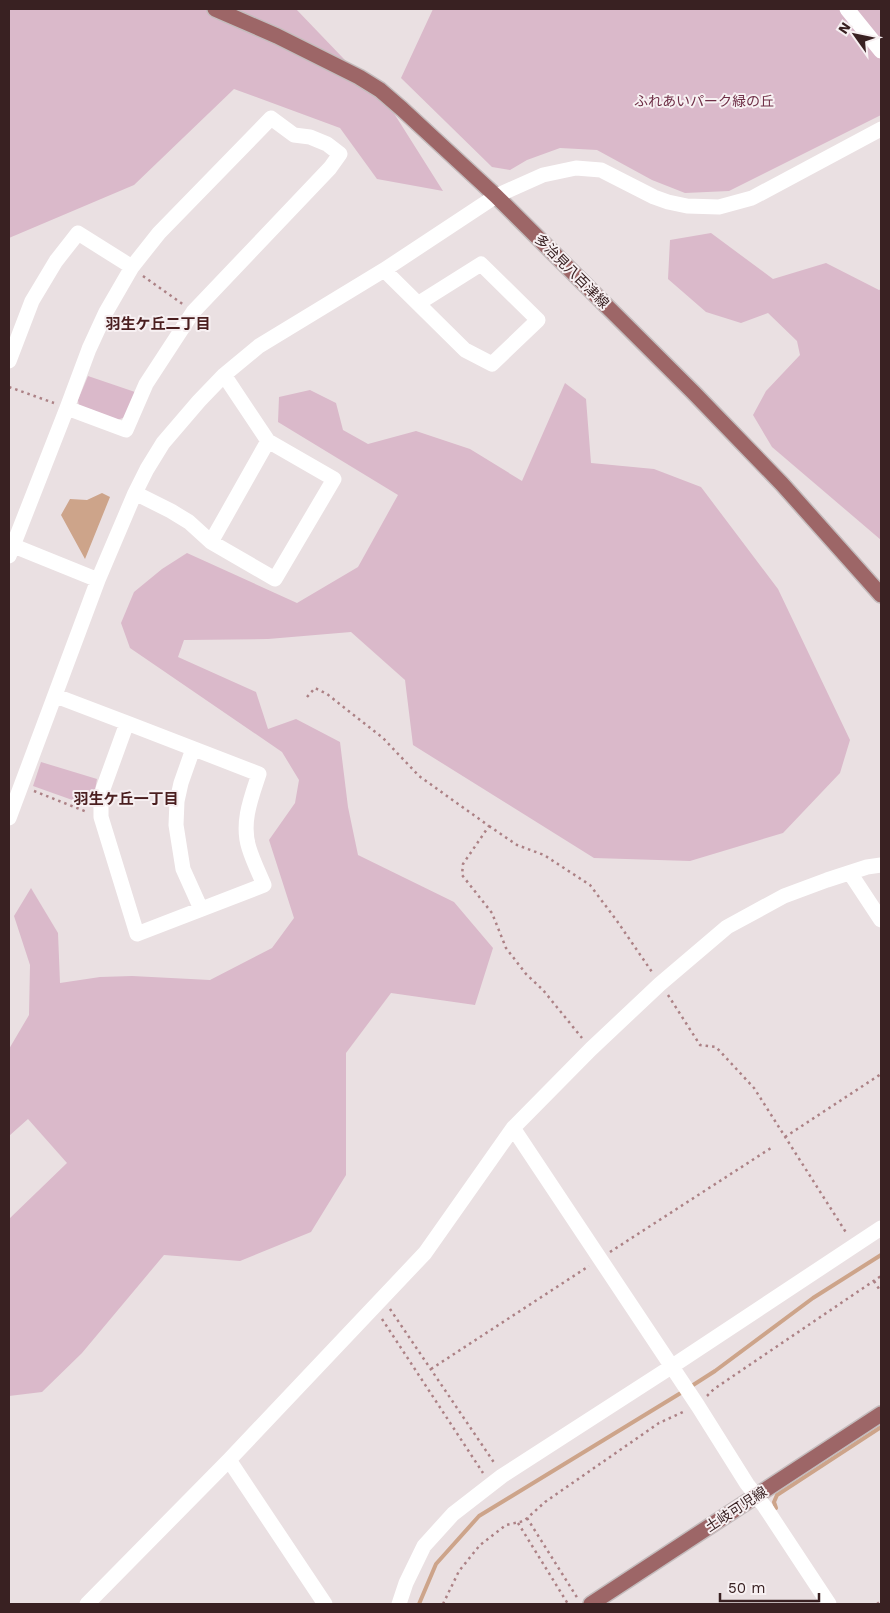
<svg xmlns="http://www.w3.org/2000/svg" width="890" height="1613" font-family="'Work Sans','Noto Sans JP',sans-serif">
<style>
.green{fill:#dab9ca}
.water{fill:#cda48a}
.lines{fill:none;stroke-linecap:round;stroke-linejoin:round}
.stream{stroke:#cda48a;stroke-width:4}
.major-casing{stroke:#c4bcbd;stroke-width:18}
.path{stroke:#ac8185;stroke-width:2.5;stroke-dasharray:2.5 4;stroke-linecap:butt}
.minor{stroke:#fff;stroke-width:15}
.major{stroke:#9d6667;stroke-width:15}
.labels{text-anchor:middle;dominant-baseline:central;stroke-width:4;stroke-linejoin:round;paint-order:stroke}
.park-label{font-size:14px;fill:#6e2e46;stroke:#f7f0f2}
.street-label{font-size:14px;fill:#392122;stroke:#f7f0f2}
.neighbourhood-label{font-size:15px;font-weight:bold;fill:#4a1e1f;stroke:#f7f0f2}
</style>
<rect width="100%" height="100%" fill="#eae0e2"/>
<path class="green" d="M9,9H296L390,107L443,191L377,179L340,128L234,89L134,185L9,238Z
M433,9H881V115L729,191L685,193L652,180L597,150L560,148L527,160L510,170L492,167L401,78Z
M711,233L773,279L826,263L879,290L881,289V540L772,447L753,415L766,391L800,355L797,341L768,313L741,323L706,312L668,279L670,240Z
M88,376L135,392L125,417L115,421L79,407L78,400Z
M565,383L586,399L591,463L654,469L701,487L778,589L850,740L840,773L783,833L690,861L594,858L413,745L405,680L351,632L268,639L184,640L178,657L256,692L268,729L296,719L340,742L348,807L358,855L454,902L493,948L475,1005L391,993L346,1053V1175L311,1232L240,1261L164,1255L82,1353L42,1392L9,1396V1219L67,1163L28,1119L9,1136V1049L29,1015L30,965L14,916L31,888L58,933L60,983L100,977L132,976L210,980L272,948L294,918L269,840L295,803L299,780L282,752L130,648L121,623L134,592L162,569L187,553L297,603L358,567L398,495L278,422L279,397L310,390L336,403L343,430L368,444L416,431L470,449L522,481Z
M41,762L97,779L92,807L33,786Z"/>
<path class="water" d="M102,493L110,497L85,559L61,515L70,499L87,500Z"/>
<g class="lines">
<path class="stream" d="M690,1387L715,1371L813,1298L881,1255
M776,1508L774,1502L777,1495L881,1427
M419,1604L436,1564L479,1516L684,1391"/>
<defs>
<path id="major" d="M215,9L277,36L359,77L380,90L402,109L496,196L693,392L782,484L881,595
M591,1604L881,1414"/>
</defs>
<use href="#major" class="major-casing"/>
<path class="path" d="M143,276L184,305
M9,387L54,403
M307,697L315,688L327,694L383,738L419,776L489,826L463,864L462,875L492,913L506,948L526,974L543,990L582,1038
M34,791L87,812
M489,826L517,845L544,855L590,885L617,921L652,972
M668,995L700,1045L716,1047L754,1088L847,1234
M785,1137L881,1074
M610,1252L771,1148
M874,1281L881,1292
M390,1309L495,1464
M382,1319L483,1473
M431,1369L589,1266
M707,1396L714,1389L881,1276
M527,1518L578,1599
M518,1523L568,1604
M443,1604L459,1571L480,1545L506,1525L524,1521L545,1502L659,1423L685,1411
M877,1604L881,1601"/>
<path class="minor" d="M847,9L881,51
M384,270L465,350L492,364L538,320L481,264L419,303
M9,361L32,301L56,261L78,233L132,267
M135,493L171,511L189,522L211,542L275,579L334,479L268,441L224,375
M211,542L268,441
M9,544L98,580
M9,556L67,408L89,349L106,312L132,267L159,233L271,118L294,135L310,137L327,144L340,154L330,168L193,312L146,384L126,430L67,408
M56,696L127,723
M127,723L259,774C251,798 241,823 249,848C253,861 259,873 264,885L137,934L101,817V802L103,789Z
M193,749L181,783L177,801L176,825L183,869L201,909
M9,818L98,580L135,493L147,469L163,443L199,401L224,375L259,346L384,270L496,196L543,175L576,168L601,170L654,197L668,202L687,206L719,207L752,198L881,129
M850,873L881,920
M513,1128L698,1406L747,1484L765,1507L829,1604
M229,1460L325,1604
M87,1604L229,1460L425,1253L513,1128L591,1049L660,984L727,927L784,896L827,880L867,867L881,865
M399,1604L406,1583L424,1546L453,1514L502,1476L671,1367L881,1228"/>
<use href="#major" class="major"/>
</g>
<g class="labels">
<g class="park-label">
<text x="704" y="101">ふれあいパーク緑の丘</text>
</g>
<g class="street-label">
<text transform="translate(572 271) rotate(45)">多治見八百津線</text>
<text transform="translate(736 1509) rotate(-33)">土岐可児線</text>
</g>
<g class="neighbourhood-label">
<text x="158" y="324">羽生ケ丘二丁目</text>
<text x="126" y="799">羽生ケ丘一丁目</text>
</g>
</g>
<rect width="890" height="1613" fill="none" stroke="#392122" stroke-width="20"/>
<g transform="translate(855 35) rotate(303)" stroke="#f7f0f2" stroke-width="4" paint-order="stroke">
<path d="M0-4L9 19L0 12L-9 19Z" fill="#392122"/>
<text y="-8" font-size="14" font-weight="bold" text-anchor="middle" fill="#392122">N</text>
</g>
<path d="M720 1593v8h99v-8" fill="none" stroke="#392122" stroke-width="2.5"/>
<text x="728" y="1593" font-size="15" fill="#392122" stroke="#f7f0f2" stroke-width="4" paint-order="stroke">50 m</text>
</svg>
